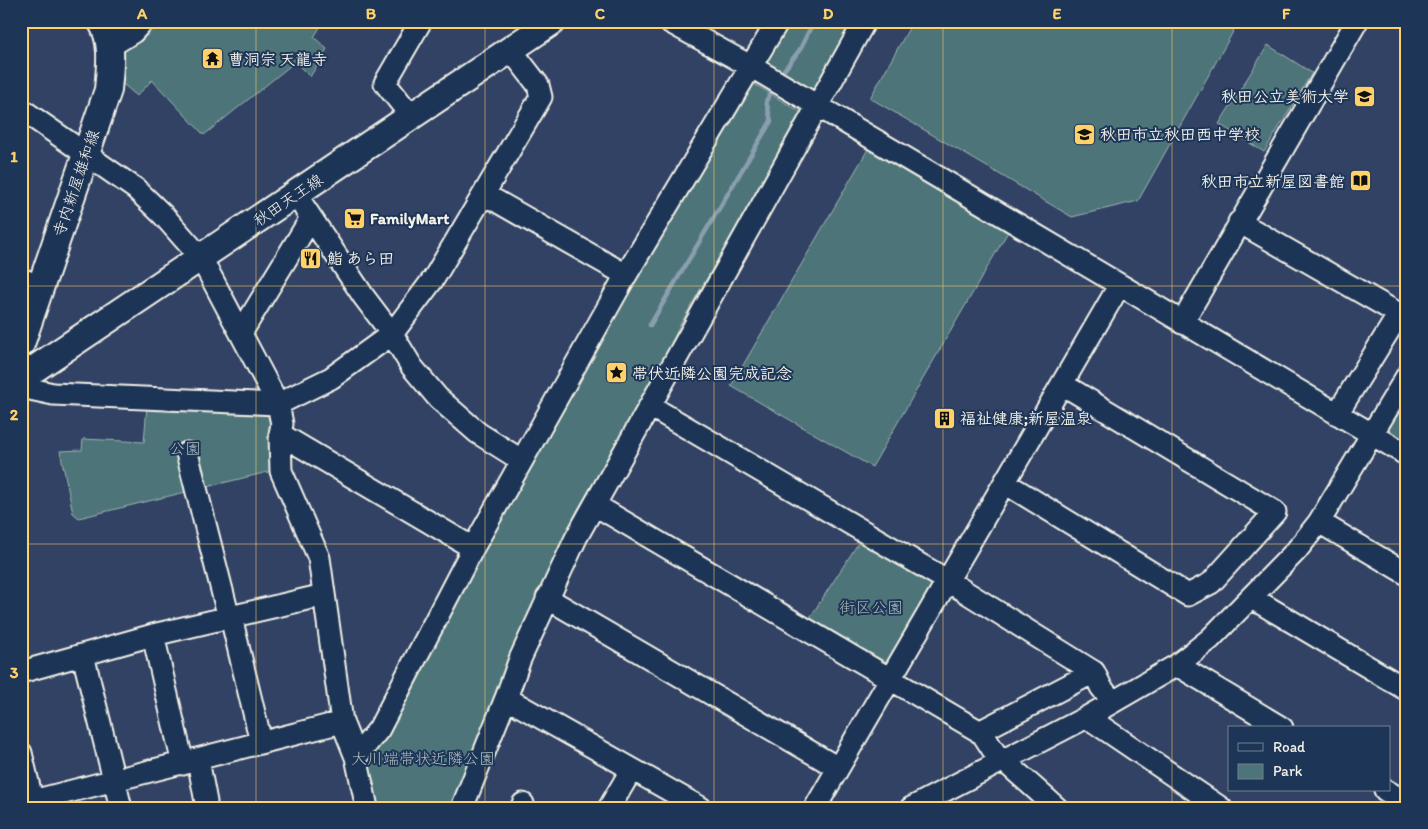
<svg xmlns="http://www.w3.org/2000/svg" width="1428" height="829" font-family="Itim,'Klee One',sans-serif">
<style>
.green{fill:#4d7579;stroke:#a0b3b0}
.lines{fill:none;stroke-linecap:round;stroke-linejoin:round}
.stream{stroke:#8a9eb0;stroke-width:4.5}
.minor-casing{stroke:#f4f1e8;stroke-width:25}
.major-casing{stroke:#f4f1e8;stroke-width:30}
.minor{stroke:#1d3557;stroke-width:21}
.major{stroke:#1d3557;stroke-width:26}
.grid{fill:none;stroke:#ffd166;stroke-width:1;stroke-opacity:0.55}
.labels{text-anchor:middle;dominant-baseline:central;stroke-width:4;stroke-linejoin:round;paint-order:stroke}
.poi-label{font-size:16px;font-weight:bold;fill:#f4f1e8;stroke:#1d3557;text-anchor:start}
.street-label{font-size:16px;fill:#f4f1e8;stroke:#1d3557}
.park-label{font-size:16px;fill:#b1bfbc;stroke:#1d3557}
.neatline{fill:none;stroke:#ffd166;stroke-width:2}
.grid-label{font-size:16px;text-anchor:middle;font-weight:bold;fill:#ffd166}
</style>
<rect width="100%" height="100%" fill="#314265"/>
<filter id="ink" filterUnits="userSpaceOnUse"><feTurbulence type="fractalNoise" baseFrequency=".02" numOctaves="2"/><feDisplacementMap in="SourceGraphic" scale="10" xChannelSelector="R" yChannelSelector="G"/><feConvolveMatrix kernelMatrix="1 2 1 2 8 2 1 2 1" color-interpolation-filters="sRGB"/></filter>
<g filter="url(#ink)">
<path class="green" d="M106,21H324L314,37L327,49L310,77L295,62L204,135L152,80L137,96L117,79Z
M782,21H858L818,92L760,60Z
M913,21H1239L1138,201L1072,217L870,98Z
M1268,45L1312,73L1264,152L1219,124Z
M751,82L802,113L680,325L650,389L578,509L556,555L454,808H375L365,755L543,435Z
M868,149L1009,230L872,467L731,386Z
M1407,391V448L1382,434Z
M147,406L267,413L271,427L272,471L79,518L73,513L60,451L82,450L83,439L144,442Z
M861,539L931,580L933,590L888,666L807,622Z"/>
<g class="lines">
<path class="stream" d="M780,75L799,51L814,21
M650,325L771,121L766,101L774,87"/>
<defs>
<path id="minor" d="M668,21L752,67L1407,455
M109,47L133,32L143,21
M21,109L136,189L164,216L201,258L278,404L282,424L280,434L281,471L319,558L342,722L356,757
M411,116L385,83L421,21
M484,194L626,275
M296,195L364,297L392,334L412,367L438,398L478,433L521,460
M1239,222L1399,314L1407,325
M21,279L40,286
M1182,323L1357,21
M241,333L311,218
M21,387L53,394L278,404L331,378L392,334L434,278L541,97L538,85L511,50
M650,406L948,581L1094,672L1101,687L1112,701
M1337,414L1399,314
M280,434L473,548
M187,453L229,618
M1005,483L1188,595L1211,583L1275,512L1062,384
M595,505L982,733L995,753L1057,808
M1319,522L1407,574
M547,598L838,768
M1252,598L1407,690
M231,617L261,742
M153,635L183,764
M83,655L121,808
M1177,665L1282,728
M21,672L153,635L324,595
M1087,717L1221,808
M979,732L1094,672
M21,753L34,808
M198,760L206,802
M1385,790L1407,803
M21,804L342,722
M523,804L524,808
M367,808L356,757L379,729L473,548L626,275L778,21
M462,808L506,698
M609,808L632,769
M701,808L506,698L520,659L576,538L865,21
M815,808L1119,286
M911,808L1087,717L1177,665L1210,639L1296,551L1319,522L1407,376"/>
<path id="major" d="M21,344L108,90C110,67 114,41 101,21
M21,378L553,21"/>
</defs>
<use href="#minor" class="minor-casing"/>
<use href="#major" class="major-casing"/>
<use href="#minor" class="minor"/>
<use href="#major" class="major"/>
</g>
</g>
<path class="grid" d="M256,21V808M485,21V808M714,21V808M943,21V808M1172,21V808M21,286H1407M21,544H1407"/>
<defs>
<symbol id="temple-square" viewBox="-11 -11 22 22"><rect x="-9" y="-9" width="18" height="18" rx="4" fill="#ffd166" stroke="#1d3557"/><path d="M0-6L5-2H3V0L6.5 2.5H4V6H1.5V3h-3V6H-4V2.5H-6.5L-3 0V-2H-5Z" fill="#111"/></symbol>
<symbol id="university-square" viewBox="-11 -11 22 22"><rect x="-9" y="-9" width="18" height="18" rx="4" fill="#ffd166" stroke="#1d3557"/><path d="M0-5L7-2L0 1L-7-2ZM-4 1L0 2.5L4 1V4Q0 6-4 4Z" fill="#111"/></symbol>
<symbol id="school-square" viewBox="-11 -11 22 22"><rect x="-9" y="-9" width="18" height="18" rx="4" fill="#ffd166" stroke="#1d3557"/><path d="M0-5L7-2L0 1L-7-2ZM-4 1L0 2.5L4 1V4Q0 6-4 4Z" fill="#111"/></symbol>
<symbol id="library-square" viewBox="-11 -11 22 22"><rect x="-9" y="-9" width="18" height="18" rx="4" fill="#ffd166" stroke="#1d3557"/><path d="M-6-4Q-3-5.5-.7-3.5V5Q-3 3-6 4ZM6-4Q3-5.5 .7-3.5V5Q3 3 6 4Z" fill="#111"/></symbol>
<symbol id="supermarket-square" viewBox="-11 -11 22 22"><rect x="-9" y="-9" width="18" height="18" rx="4" fill="#ffd166" stroke="#1d3557"/><path d="M-6-5.5h2.5l.6 2H6L4.5 2H-2.5L-4.4-4H-6ZM-1.5 3.2a1.3 1.3 0 1 0 .1 0ZM3 3.2a1.3 1.3 0 1 0 .1 0Z" fill="#111"/></symbol>
<symbol id="restaurant-square" viewBox="-11 -11 22 22"><rect x="-9" y="-9" width="18" height="18" rx="4" fill="#ffd166" stroke="#1d3557"/><path d="M-5-6h1v4h1v-4h1v4h1v-4h1v5L-1.5 .5V6h-2V.5L-5-1ZM5-6V6H3V1.5H1.5Q1.5-4 5-6Z" fill="#111"/></symbol>
<symbol id="sight-square" viewBox="-11 -11 22 22"><rect x="-9" y="-9" width="18" height="18" rx="4" fill="#ffd166" stroke="#1d3557"/><path d="M0-6L1.8-2.2L6-1.7L2.9 1.2L3.7 5.4L0 3.3L-3.7 5.4L-2.9 1.2L-6-1.7L-1.8-2.2Z" fill="#111"/></symbol>
<symbol id="building-square" viewBox="-11 -11 22 22"><rect x="-9" y="-9" width="18" height="18" rx="4" fill="#ffd166" stroke="#1d3557"/><path d="M-4-6H4V6H1V3H-1V6H-4ZM-2.5-4.3h1.7v1.8h-1.7ZM.8-4.3h1.7v1.8H.8ZM-2.5-1h1.7V.8h-1.7ZM.8-1h1.7V.8H.8Z" fill="#111"/></symbol>
</defs>
<g fill-rule="evenodd">
<use href="#temple-square" x="200" y="46" width="25" height="25"/>
<use href="#university-square" x="1352" y="84" width="25" height="25"/>
<use href="#school-square" x="1072" y="122" width="25" height="25"/>
<use href="#library-square" x="1348" y="168" width="25" height="25"/>
<use href="#supermarket-square" x="342" y="206" width="25" height="25"/>
<use href="#restaurant-square" x="298" y="246" width="25" height="25"/>
<use href="#sight-square" x="604" y="360" width="25" height="25"/>
<use href="#building-square" x="932" y="406" width="25" height="25"/>
</g>
<g class="labels">
<g class="poi-label">
<text x="228" y="59">曹洞宗 天龍寺</text>
<text x="1349" y="96" text-anchor="end">秋田公立美術大学</text>
<text x="1100" y="134">秋田市立秋田西中学校</text>
<text x="1345" y="181" text-anchor="end">秋田市立新屋図書館</text>
<text x="370" y="218">FamilyMart</text>
<text x="327" y="258">鮨 あら田</text>
<text x="632" y="373">帯伏近隣公園完成記念</text>
<text x="960" y="418">福祉健康;新屋温泉</text>
</g>
<g class="street-label">
<text transform="translate(76 183) rotate(-71)">寺内新屋雄和線</text>
<text transform="translate(288 200) rotate(-34)">秋田天王線</text>
</g>
<g class="park-label">
<text x="185" y="448">公園</text>
<text x="871" y="607">街区公園</text>
<text x="423" y="758">大川端帯状近隣公園</text>
</g>
</g>
<rect width="1428" height="829" fill="none" stroke="#1d3557" stroke-width="55"/>
<rect x="1228" y="726" width="162" height="65" fill="#1d3557" stroke="#738091"/>
<rect x="1238" y="743" width="25" height="8" fill="#1d3557" stroke="#738091"/>
<text x="1273" y="752" font-size="15" fill="#f4f1e8">Road</text>
<rect x="1238" y="764" width="25" height="15" fill="#4d7579" stroke="#738091"/>
<text x="1273" y="776" font-size="15" fill="#f4f1e8">Park</text>
<rect x="28" y="28" width="1372" height="774" class="neatline"/>
<g class="grid-label">
<text x="142" y="19">A</text>
<text x="371" y="19">B</text>
<text x="600" y="19">C</text>
<text x="828" y="19">D</text>
<text x="1057" y="19">E</text>
<text x="1286" y="19">F</text>
<text x="14" y="162">1</text>
<text x="14" y="420">2</text>
<text x="14" y="678">3</text>
</g>
</svg>
